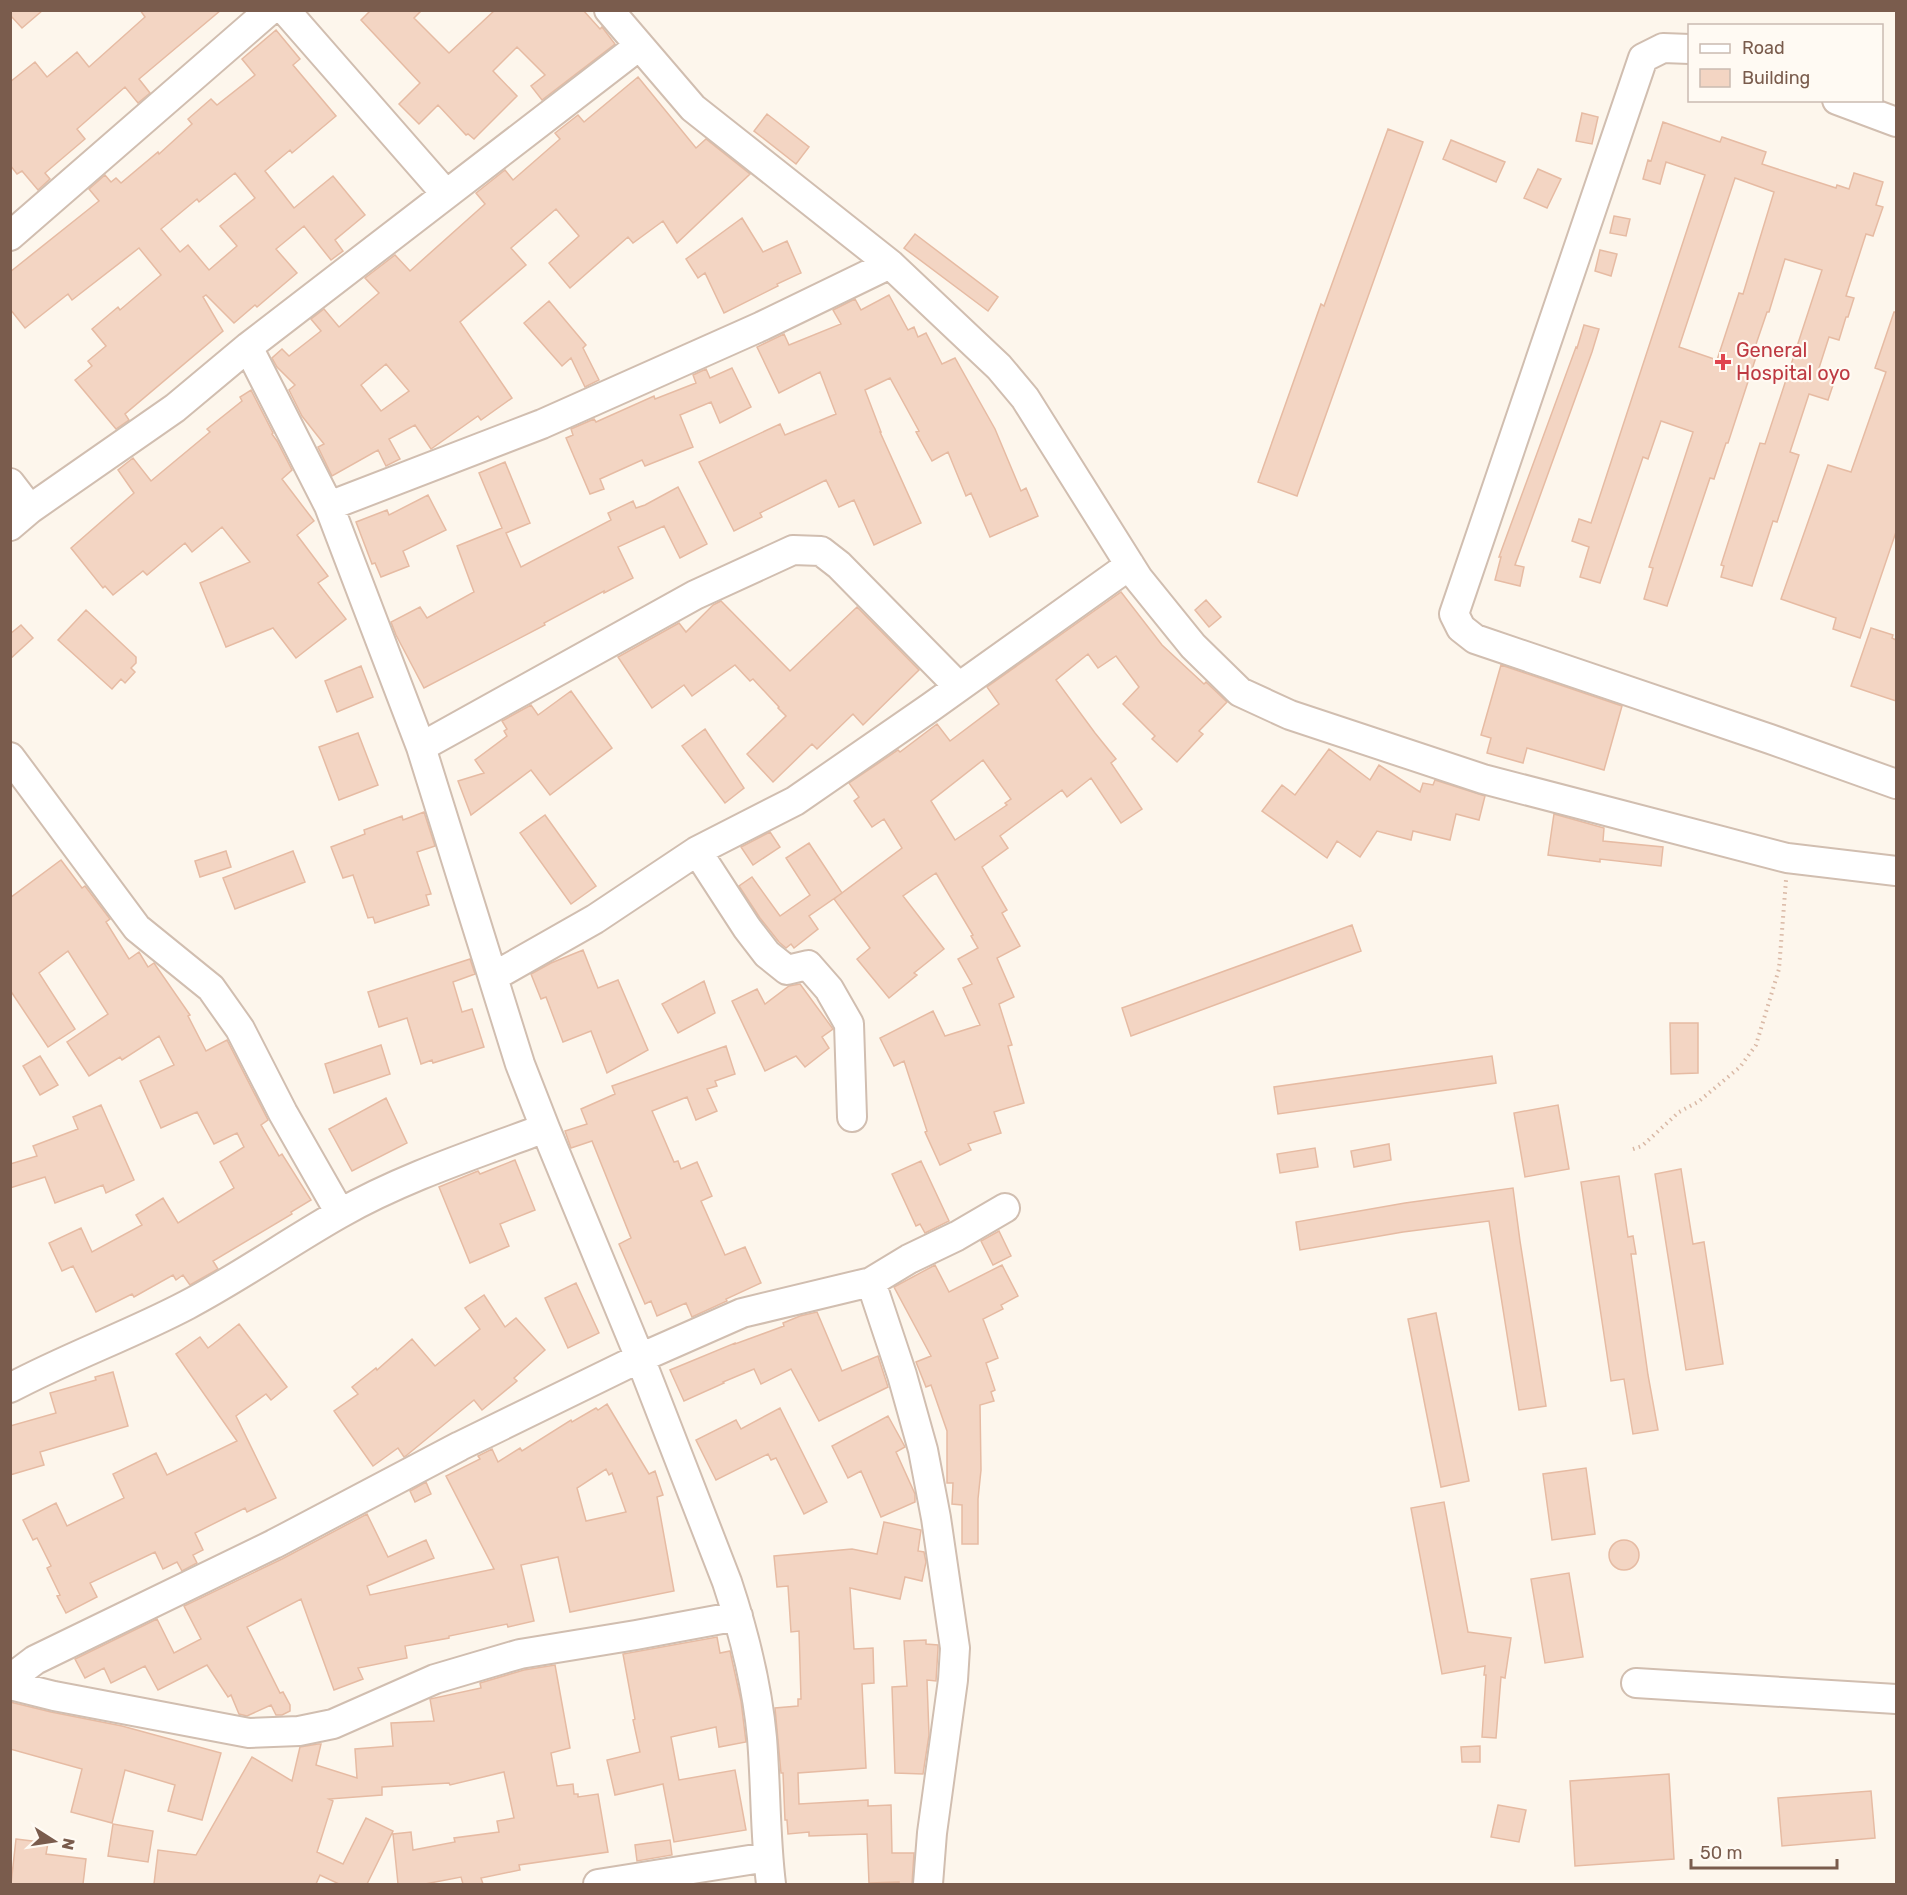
<svg xmlns="http://www.w3.org/2000/svg" width="1907" height="1895" font-family="Rubik,sans-serif">
<style>
.building{fill:#f3d5c3;stroke:#e6bba3;stroke-width:1.5;fill-rule:evenodd}
.lines{fill:none;stroke-linecap:round;stroke-linejoin:round}
.minor-casing{stroke:#d1beb0;stroke-width:32}
.path{stroke:#d9b8a5;stroke-width:4;stroke-dasharray:1.5 4.5;stroke-linecap:butt}
.minor{stroke:#fff;stroke-width:28}
.health-dot{fill:#e0444e;stroke:#fffaf3;stroke-width:2}
.labels{text-anchor:middle;dominant-baseline:central;stroke-width:4.5;stroke-linejoin:round;paint-order:stroke}
.health-label{font-size:20px;fill:#be3a42;stroke:#fffaf3;text-anchor:start}
</style>
<rect width="100%" height="100%" fill="#fdf6ec"/>
<path class="building" d="M10,10H43L22,28L10,15Z
M140,10H221L139,79L150,93L138,103L125,87L77,129L85,139L45,173L50,179L38,190L22,171L17,174L10,165V82L35,62L47,77L77,52L89,67L145,17Z
M371,10H422L414,18L449,53L495,10H583L600,29L602,27L615,44L542,100L531,86L545,75L517,47L493,71L517,96L474,139L468,134L466,135L438,105L419,124L399,104L420,83L361,20Z
M276,30L300,59L293,65L336,116L292,153L290,150L265,171L294,208L333,176L365,215L335,240L343,251L331,260L304,226L276,249L297,273L257,307L255,305L234,323L206,295L203,297L223,331L125,414L129,420L116,429L75,380L92,366L88,361L106,346L92,329L118,307L120,310L161,275L139,248L72,300L68,294L25,328L10,309V272L99,201L89,189L105,175L111,182L116,178L121,183L158,152L159,154L192,124L188,119L211,99L217,105L255,75L242,59ZM235,173L255,198L220,226L237,246L209,270L188,245L180,252L161,229L197,199L199,202Z
M638,77L696,148L706,139L750,174L677,243L663,221L633,243L628,237L570,288L549,263L579,236L556,209L511,248L526,265L460,322L512,398L481,420L478,416L431,449L415,425L389,439L400,459L386,466L378,450L332,476L318,447L324,444L302,416L289,390L295,385L277,367L272,358L282,349L289,356L321,331L311,319L324,309L339,327L379,293L365,278L395,255L410,271L485,204L476,193L505,170L513,180L560,139L555,133L578,115L584,122ZM386,364L409,391L381,411L361,385Z
M1582,113L1598,117L1592,144L1576,141Z
M767,114L809,147L796,164L754,131Z
M1663,122L1720,142L1722,137L1766,152L1762,164L1836,188L1837,185L1849,189L1854,173L1883,182L1876,205L1883,207L1873,236L1866,234L1846,296L1854,298L1848,317H1846L1839,340L1829,337L1819,368L1837,373L1828,400L1809,394L1790,452L1799,455L1777,522L1773,521L1752,586L1721,577L1724,566L1721,565L1760,443L1765,444L1822,270L1785,259L1769,312H1767L1753,353L1757,354L1728,443H1726L1714,479L1710,478L1667,606L1644,599L1653,568L1649,567L1693,432L1661,421L1648,459L1643,457L1600,583L1580,577L1589,547L1572,541L1579,519L1591,523L1705,175L1666,162L1660,184L1643,179L1648,160L1651,161ZM1735,178L1774,192L1743,294L1739,293L1717,360L1679,347Z
M1388,129L1423,142L1297,496L1258,482L1321,304L1324,306Z
M1451,140L1505,162L1496,182L1443,159Z
M1538,169L1561,179L1547,208L1524,198Z
M1614,216L1630,219L1626,236L1610,233Z
M742,218L763,252L787,241L801,273L777,284L778,286L724,313L705,273L698,278L686,259Z
M915,234L998,297L988,311L904,248Z
M1600,250L1617,254L1611,276L1595,271Z
M889,295L908,330L914,327L918,337L926,333L942,364L955,358L995,429L1021,491L1026,488L1038,516L990,537L971,493L966,496L948,452L932,461L916,432L919,431L890,378L865,390L881,432H880L921,523L874,545L854,500L839,507L826,480L760,513L762,517L734,531L699,462L780,424L785,435L836,414L820,372L779,393L757,347L784,334L789,345L841,324L833,310L855,299L861,310Z
M549,301L586,345L583,348L599,380L585,387L571,358L562,366L524,323Z
M1894,312H1896V532L1860,638L1833,629L1836,618L1781,599L1828,465L1851,472L1886,372L1875,368Z
M1584,325L1599,329L1592,352L1515,565L1524,567L1520,586L1495,580L1501,557H1499L1576,347L1577,348Z
M732,368L751,407L720,423L711,402L680,415L693,447L645,466L642,460L600,479L604,489L590,494L566,438L573,435L571,429L594,419L596,422L654,396L655,399L696,383L693,375L706,369L710,378Z
M251,390L273,433L272,434L277,441L292,470L282,479L314,521L297,535L328,576L318,583L346,619L296,658L273,628L226,647L200,583L250,562L222,527L192,552L185,543L147,575L143,571L113,595L105,586L103,588L71,548L134,493L118,470L133,458L151,481L210,432L207,429L242,401L240,397Z
M505,462L530,523L506,533L521,567L611,520L608,513L633,501L636,508L645,505L678,487L707,544L680,558L664,526L618,547L633,578L604,593V591L544,623L545,625L424,688L396,635L391,622L420,607L427,618L474,592L457,546L502,528L479,473Z
M428,495L446,530L403,551L409,566L381,577L375,563L372,564L356,522L387,510L389,515Z
M1121,592L1162,645L1204,684L1206,682L1227,702L1199,731L1203,734L1177,762L1152,739L1155,736L1123,704L1139,687L1116,656L1098,668L1088,654L1056,680L1095,733L1116,759L1111,763L1142,809L1121,823L1091,778L1067,797L1062,790L1000,836L1008,848L982,867L1007,910L1002,913L1020,946L997,958L1014,997L999,1004L1012,1045L1008,1046L1024,1103L994,1112L1001,1133L968,1144L971,1150L940,1165L925,1132L927,1131L904,1061L894,1066L880,1038L933,1011L945,1036L980,1025L963,988L972,984L958,959L978,948L971,936L973,935L936,873L903,896L944,949L914,973L917,975L889,998L857,959L870,948L834,899L902,848L884,819L872,827L854,801L859,797L849,783L898,750L900,752L937,724L950,741L999,704L987,687ZM983,760L1011,799L1005,803L1007,805L955,840L931,801Z
M1206,600L1221,617L1209,627L1195,610Z
M721,601L790,671L857,607L919,670L863,725L853,714L817,749L812,744L773,782L747,754L786,716L778,708L779,707L753,679L750,681L735,665L692,696L684,685L652,708L618,657L679,623L686,632L713,605Z
M86,610L136,657V663L131,668L135,672L125,683L121,679L112,689L58,640Z
M21,625L33,638L10,659V634Z
M1871,628L1893,635L1892,638L1896,640V701L1851,686Z
M1501,665L1622,706L1604,770L1527,748L1523,763L1487,753L1491,738L1481,735Z
M361,666L373,697L337,712L325,681Z
M571,691L612,748L550,795L531,770L471,815L458,781L484,773L475,760L507,736L504,731L507,729L502,721L531,705L538,715Z
M705,729L744,788L725,803L682,746Z
M358,733L378,785L339,800L319,747Z
M1329,749L1370,780L1379,765L1420,792L1423,783L1433,785L1435,780L1485,796L1479,820L1456,814L1450,840L1413,831L1411,840L1377,831L1360,857L1337,841L1327,858L1262,811L1282,785L1295,795Z
M424,812L435,846L417,852L431,894L426,895L429,905L375,923L373,917L368,918L353,875L343,878L331,847L365,834L364,830L402,816L403,820Z
M1554,814L1604,828L1603,841L1663,847L1661,866L1600,859V862L1548,855Z
M545,815L596,886L571,904L520,833Z
M770,832L780,847L753,865L741,847Z
M809,843L842,893L809,916L818,929L794,948L791,944L786,948L779,942L760,918L739,886L752,877L780,916L810,895L786,858Z
M226,851L231,867L200,877L195,861Z
M293,851L305,882L235,909L223,878Z
M61,860L82,888L85,886L110,919L106,922L129,959L139,952L148,967L154,963L190,1015L188,1016L206,1051L227,1040L268,1120L261,1125L279,1156L282,1154L311,1200L291,1212L292,1214L213,1261L218,1269L190,1285L183,1275L176,1280L173,1275L134,1297L132,1294L96,1312L73,1266L62,1271L49,1243L81,1228L92,1252L142,1225L136,1215L163,1198L178,1223L234,1188L220,1162L244,1147L237,1133L214,1144L197,1112L161,1128L140,1081L174,1065L159,1036L122,1060L120,1057L89,1076L67,1042L108,1014L68,951L39,973L75,1029L48,1047L10,990V898Z
M1352,925L1361,951L1131,1036L1122,1008Z
M583,950L598,988L618,980L648,1050L607,1073L591,1031L563,1042L546,997L541,999L531,974L551,963Z
M470,959L475,974L453,982L462,1012L472,1009L484,1047L433,1063L432,1060L421,1064L407,1018L379,1027L368,992Z
M704,981L715,1013L678,1033L662,1004Z
M800,984L833,1029L822,1037L829,1048L805,1067L796,1056L765,1071L732,1001L757,989L765,1004L789,986Z
M1670,1023H1698V1073L1671,1074Z
M381,1045L390,1074L334,1093L325,1064Z
M726,1046L735,1074L715,1081L717,1086L707,1089L717,1111L696,1120L687,1097L652,1111L674,1162L678,1161L681,1169L697,1162L712,1196L701,1201L725,1255L745,1247L761,1283L726,1299L727,1301L692,1317L686,1303L657,1316L651,1301L645,1304L619,1244L631,1238L592,1141L571,1148L565,1131L587,1124L581,1109L615,1094L612,1086Z
M40,1056L58,1085L40,1095L23,1066Z
M1492,1056L1496,1083L1278,1114L1274,1087Z
M386,1098L407,1143L352,1171L329,1129Z
M101,1105L134,1180L106,1193L103,1185L55,1203L45,1177L10,1188V1164L37,1156L33,1146L78,1129L73,1117Z
M1558,1105L1569,1169L1525,1177L1514,1113Z
M1389,1144L1391,1160L1354,1167L1351,1151Z
M1315,1148L1318,1167L1280,1173L1277,1154Z
M515,1160L535,1210L500,1224L509,1246L470,1263L439,1187L478,1171L480,1174Z
M921,1161L949,1221L925,1233L920,1224L916,1226L892,1174Z
M1681,1169L1693,1244L1704,1242L1723,1364L1686,1370L1655,1174Z
M1619,1176L1628,1237L1633,1236L1636,1254H1631L1648,1375L1658,1430L1633,1434L1624,1379L1611,1381L1581,1182Z
M1513,1188L1520,1241L1546,1406L1519,1410L1489,1221L1403,1232L1300,1250L1296,1222L1405,1203Z
M999,1231L1011,1256L993,1265L981,1241Z
M935,1265L949,1292L1002,1265L1018,1296L1001,1305L1003,1309L983,1319L998,1358L986,1363L995,1390L991,1392L994,1401L980,1405L981,1470L978,1499V1544H962V1505L952,1504L953,1483H947V1431L931,1385L926,1387L916,1362L931,1356L894,1287Z
M576,1283L599,1333L568,1348L545,1298Z
M484,1295L505,1327L516,1318L545,1350L514,1378L517,1381L482,1410L474,1400L407,1455L404,1457L398,1448L373,1466L334,1411L358,1394L352,1387L376,1368L377,1370L412,1339L435,1366L480,1329L465,1308Z
M817,1312L842,1371L878,1356L888,1387L819,1421L791,1369L761,1384L754,1369L723,1382L724,1383L684,1401L670,1370L735,1343V1344L784,1326L783,1323L800,1316Z
M1436,1313L1469,1481L1441,1487L1408,1319Z
M239,1324L287,1387L271,1400L266,1394L236,1416L276,1498L247,1512L245,1508L195,1533L203,1550L193,1555L197,1563L182,1571L177,1562L163,1569L155,1552L90,1583L97,1597L66,1613L57,1596L60,1595L47,1568L51,1566L37,1538L33,1540L23,1520L56,1503L67,1526L124,1498L113,1474L156,1453L167,1475L237,1441L176,1354L200,1337L208,1348Z
M113,1372L128,1426L40,1452L44,1465L10,1475V1426L56,1413L50,1393L96,1380L95,1377Z
M607,1404L649,1474L655,1471L663,1495L657,1497L674,1591L570,1612L558,1557L521,1565L534,1621L508,1627L507,1624L449,1636V1638L405,1646L407,1658L358,1668L363,1679L334,1690L301,1599L247,1627L280,1693L283,1692L290,1705V1711L282,1715H276L271,1705L247,1716L239,1714L231,1695L228,1697L207,1665L158,1690L145,1666L111,1683L104,1668L85,1678L75,1659L157,1619L174,1653L201,1639L184,1606L282,1559L367,1514L388,1557L426,1540L434,1558L367,1586L370,1595L494,1569L446,1476L480,1459L478,1456L492,1449L498,1462L520,1448L522,1451L571,1420L572,1422L596,1408L598,1410ZM606,1469L609,1475L612,1473L626,1512L586,1521L577,1488Z
M780,1408L827,1502L804,1514L776,1458L771,1460L768,1454L716,1480L696,1440L736,1420L741,1429Z
M888,1416L905,1447L896,1452L915,1494V1502L881,1517L861,1471L848,1478L832,1446Z
M1586,1468L1595,1534L1552,1540L1543,1474Z
M426,1482L431,1494L415,1502L410,1491Z
M1444,1502L1468,1632L1511,1638L1505,1678L1501,1677L1496,1738L1482,1737L1486,1675H1484L1485,1666L1442,1674L1411,1508Z
M884,1522L921,1530L918,1551L924,1552L926,1562L922,1581L905,1577L900,1599L850,1588L854,1649L873,1648L874,1683L862,1684L866,1768L798,1773L799,1804L868,1800V1806L891,1805L892,1853H914L912,1884H899V1882L869,1883L867,1834L809,1836V1832L788,1834L787,1820H785L783,1773H781L775,1708L798,1706V1699H801L799,1631L791,1632L788,1586L777,1587L774,1556L852,1549L877,1554Z
M1609 1555a15 15 0 1 1 30 0a15 15 0 1 1-30 0Z
M1569,1573L1583,1657L1545,1663L1531,1579Z
M717,1637L720,1653L730,1651L741,1701L746,1742L719,1747L716,1727L671,1737L679,1780L735,1770L746,1830L674,1842L663,1784L615,1795L607,1760L640,1752L633,1720L635,1719L623,1654Z
M926,1640V1644L938,1645V1649L936,1681L927,1680L929,1735L923,1774L895,1773L892,1687L907,1686L904,1641Z
M555,1665L570,1748L551,1753L557,1786L573,1784L574,1794H578V1797L598,1794L608,1852L519,1865L520,1870L481,1878L483,1884H463L461,1877L425,1884H398L393,1834L411,1832L413,1850L455,1842L454,1838L499,1832L497,1821L514,1818L504,1772L450,1785L449,1783L382,1787V1795L329,1799L333,1801L317,1852L343,1864L366,1818L393,1831L367,1884H339L320,1875L316,1884H154L158,1850L196,1855L252,1757L292,1781L300,1747L318,1744H321L316,1765L357,1778L355,1749L393,1746L391,1723L434,1721L430,1699L481,1688L480,1683L524,1670Z
M10,1702L51,1712L122,1726L221,1753L202,1820L168,1811L175,1785L125,1770L112,1823L71,1812L82,1769L10,1749Z
M1480,1746V1762H1462L1461,1747Z
M1669,1774L1674,1859L1575,1866L1570,1781Z
M1871,1791L1875,1838L1782,1846L1778,1798Z
M1498,1805L1526,1810L1519,1842L1491,1837Z
M113,1824L153,1831L148,1862L108,1856Z
M16,1839L48,1843L46,1854L86,1859L83,1884H11Z
M670,1840L672,1855L637,1861L635,1845Z"/>
<g class="lines">
<defs>
<path id="minor" d="M285,10L446,194
M609,10L693,108L890,264L999,367L1025,398L1138,578L1193,646L1240,692L1290,715L1483,779L1787,858L1896,871
M1690,49L1663,48L1643,58L1454,614L1461,628L1475,639L1770,739L1896,784
M1837,100L1896,122
M10,236L270,10
M248,347L329,506L421,747L520,1064L545,1128L640,1358L727,1582C744,1633 757,1684 762,1738C766,1787 765,1836 771,1884
M10,483L30,509
M329,506L542,424L762,326L890,264
M10,526L30,509L175,408L248,347L639,46
M421,747L695,595L793,550L821,551L839,565L959,687
M10,757L137,928L211,988L240,1029L283,1113L340,1213
M697,851L747,928L767,954L787,970L808,965L829,989L849,1024L852,1117
M493,977L595,919L697,851L795,801L931,707L1130,565
M871,1282L902,1375L923,1450L936,1518L955,1648L953,1680L932,1833L928,1884
M10,1388C68,1357 130,1335 187,1305C240,1277 288,1243 339,1214C404,1177 476,1154 545,1128
M10,1679L35,1660L274,1544L460,1446L640,1358L742,1313L871,1282L909,1259L957,1236L1005,1208
M1636,1683L1896,1699
M10,1685L54,1696L249,1733L299,1731L333,1724L435,1679L520,1654L636,1635L738,1616
M598,1884L768,1857"/>
</defs>
<use href="#minor" class="minor-casing"/>
<path class="path" d="M1633,1149L1642,1146L1679,1112L1698,1102L1740,1067L1756,1045L1779,969L1786,880"/>
<use href="#minor" class="minor"/>
</g>
<path class="health-dot" d="M1720 353h6v6h6v6h-6v6h-6v-6h-6v-6h6z"/>
<g class="labels">
<g class="health-label">
<text x="1736" y="350">General<tspan x="1736" dy="23">Hospital oyo</tspan></text>
</g>
</g>
<rect width="1907" height="1895" fill="none" stroke="#7a5c4d" stroke-width="24"/>
<rect x="1688" y="24" width="195" height="78" fill="#fffaf3" stroke="#cabbb1" stroke-width="1.5"/>
<rect x="1700" y="44" width="30" height="9" fill="#ffffff" stroke="#cabbb1" stroke-width="1.5"/>
<text x="1742" y="54" font-size="18" fill="#7a5c4d">Road</text>
<rect x="1700" y="69" width="30" height="18" fill="#f3d5c3" stroke="#cabbb1" stroke-width="1.5"/>
<text x="1742" y="84" font-size="18" fill="#7a5c4d">Building</text>
<g transform="translate(54 1841) rotate(102)" stroke="#fffaf3" stroke-width="4.5" paint-order="stroke">
<path d="M0-4.5L10 22L0 15L-10 22Z" fill="#7a5c4d"/>
<text y="-9" font-size="16" font-weight="bold" text-anchor="middle" fill="#7a5c4d">N</text>
</g>
<path d="M1691 1859v9h146v-9" fill="none" stroke="#7a5c4d" stroke-width="3"/>
<text x="1700" y="1859" font-size="18" fill="#7a5c4d" stroke="#fffaf3" stroke-width="4.5" paint-order="stroke">50 m</text>
</svg>
